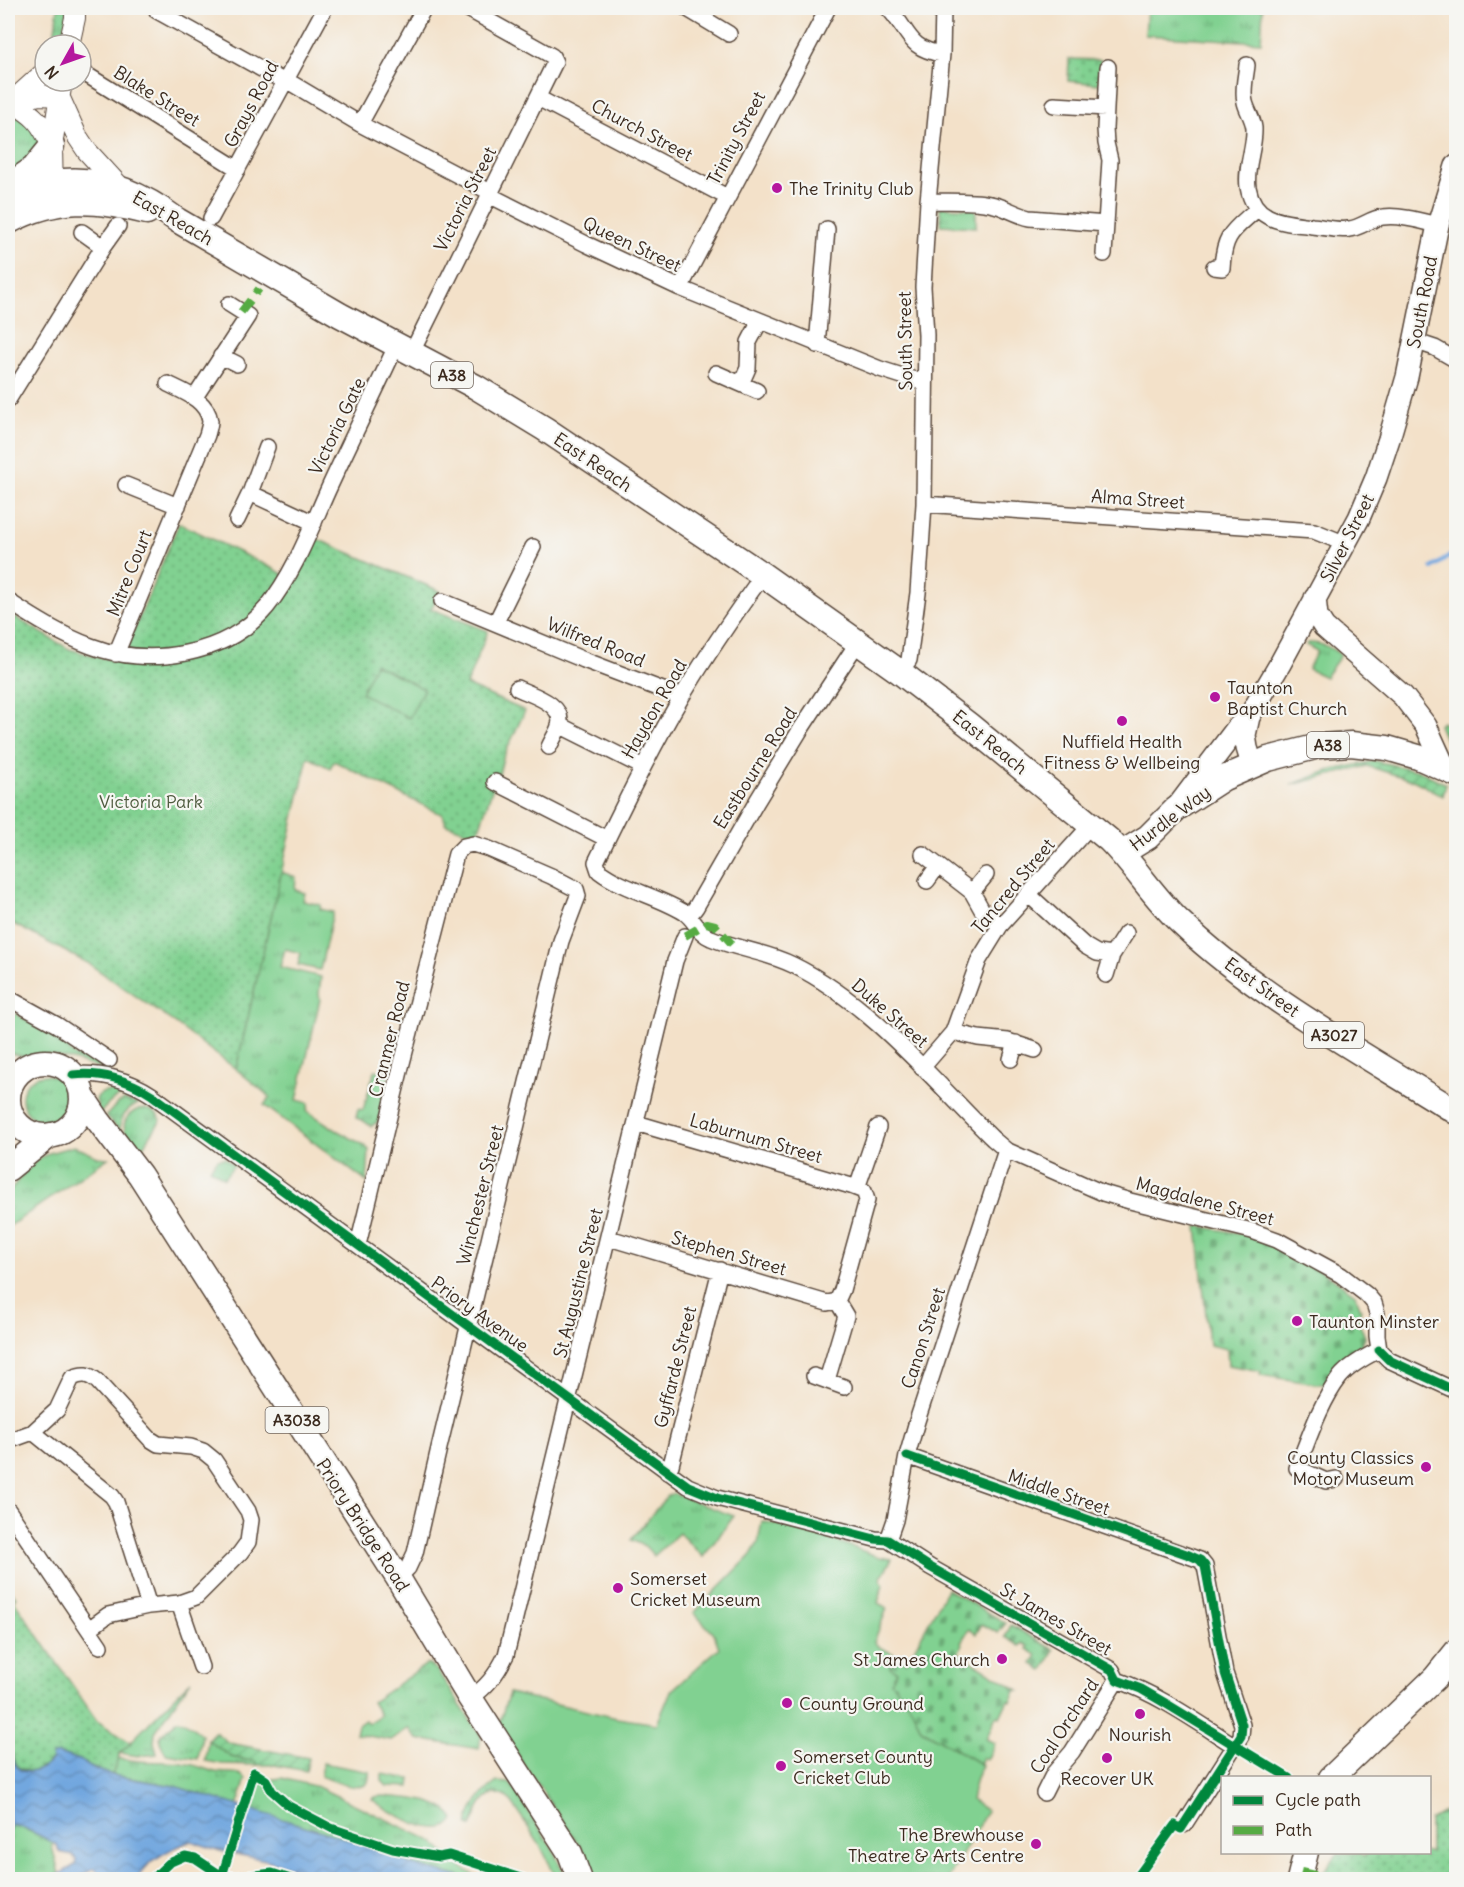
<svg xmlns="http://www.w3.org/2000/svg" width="1464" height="1887" font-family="Delius,sans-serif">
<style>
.grass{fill:url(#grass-tufts);stroke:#5e7e58;stroke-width:1.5}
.cemetery{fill:url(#cemetery-stones);stroke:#5e7e58;stroke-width:1.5}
.park{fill:url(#park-dots);stroke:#5e7e58;stroke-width:1.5}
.garden{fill:url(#garden-furrows);stroke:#5e7e58;stroke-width:1.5}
.pitch{fill:#81d191;stroke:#5e7e58;stroke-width:1.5}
.water{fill:url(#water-waves);stroke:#56687e;stroke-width:1.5}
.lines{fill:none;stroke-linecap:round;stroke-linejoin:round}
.stream{stroke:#72a7df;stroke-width:4}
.minor-casing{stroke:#574538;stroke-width:18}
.tertiary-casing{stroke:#574538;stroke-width:22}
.secondary-casing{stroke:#574538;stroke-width:24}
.primary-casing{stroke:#574538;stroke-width:27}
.minor{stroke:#fff;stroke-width:15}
.tertiary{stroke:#fff;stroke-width:20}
.secondary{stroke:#fff;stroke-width:21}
.primary{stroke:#fff;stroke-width:24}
.quiet{stroke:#55ab43;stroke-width:8;stroke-dasharray:15 8;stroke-linecap:butt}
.cycleway-casing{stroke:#f6f6f2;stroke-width:13}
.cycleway{stroke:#00873e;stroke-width:9}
.poi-dot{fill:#b5179e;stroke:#f6f6f2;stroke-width:2}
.labels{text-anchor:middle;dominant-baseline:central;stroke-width:4.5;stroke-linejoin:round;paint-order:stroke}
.shield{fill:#f6f6f2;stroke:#73675e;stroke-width:1.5}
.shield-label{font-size:16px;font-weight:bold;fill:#3b2a1e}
.street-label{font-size:18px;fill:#3b2a1e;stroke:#f6f6f2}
.poi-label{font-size:18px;fill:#3b2a1e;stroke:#f6f6f2;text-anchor:start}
.park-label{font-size:18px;fill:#505c40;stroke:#f6f6f2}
</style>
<defs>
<pattern id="grass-tufts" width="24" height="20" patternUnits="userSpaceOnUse" patternTransform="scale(1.5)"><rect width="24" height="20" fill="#81d191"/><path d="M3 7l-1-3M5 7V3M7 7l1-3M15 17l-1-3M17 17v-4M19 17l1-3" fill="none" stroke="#6baa76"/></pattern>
<pattern id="cemetery-stones" width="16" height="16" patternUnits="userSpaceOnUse" patternTransform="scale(1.5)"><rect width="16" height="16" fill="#81d191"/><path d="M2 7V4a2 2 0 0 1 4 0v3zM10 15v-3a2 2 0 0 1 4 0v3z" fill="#6baa76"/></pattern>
<pattern id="park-dots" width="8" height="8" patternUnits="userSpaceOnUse" patternTransform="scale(1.5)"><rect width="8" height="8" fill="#81d191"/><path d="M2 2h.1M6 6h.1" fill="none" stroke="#6baa76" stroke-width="1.8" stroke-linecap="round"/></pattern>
<pattern id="garden-furrows" width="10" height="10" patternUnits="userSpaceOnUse" patternTransform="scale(1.5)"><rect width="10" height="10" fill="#81d191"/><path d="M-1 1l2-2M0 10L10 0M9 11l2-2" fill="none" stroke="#6baa76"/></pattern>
<pattern id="water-waves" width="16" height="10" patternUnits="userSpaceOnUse" patternTransform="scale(1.5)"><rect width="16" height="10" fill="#72a7df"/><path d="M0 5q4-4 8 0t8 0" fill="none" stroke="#5f88b4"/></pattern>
</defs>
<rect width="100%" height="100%" fill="#f6f6f2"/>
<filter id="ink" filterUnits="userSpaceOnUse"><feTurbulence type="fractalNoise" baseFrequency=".0167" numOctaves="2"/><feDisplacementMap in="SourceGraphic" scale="12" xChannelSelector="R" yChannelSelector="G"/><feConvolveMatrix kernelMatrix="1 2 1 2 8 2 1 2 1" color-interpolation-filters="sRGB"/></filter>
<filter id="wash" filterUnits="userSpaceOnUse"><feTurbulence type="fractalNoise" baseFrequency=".008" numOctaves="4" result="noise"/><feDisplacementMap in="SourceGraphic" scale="24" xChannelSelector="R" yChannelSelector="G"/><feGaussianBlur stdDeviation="1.35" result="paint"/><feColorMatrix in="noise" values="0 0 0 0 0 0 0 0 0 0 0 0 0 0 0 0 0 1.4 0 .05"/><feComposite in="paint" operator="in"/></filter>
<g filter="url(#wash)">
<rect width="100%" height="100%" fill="#f3e1c9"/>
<path class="grass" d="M58,8H68L61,45H53Z
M1147,8H1263L1261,42L1145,35Z
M23,116L36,122L41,149L8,180V118Z
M940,207L976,209V227L941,225Z
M1308,643C1321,642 1331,647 1341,655L1325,677L1308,669L1317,651L1306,645Z
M281,872L296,877L295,890L305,893L303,901L321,905L320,909L333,912L320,970L298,965L301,953L285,949L280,967L321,977L319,994L320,999L297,1100L309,1103L307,1111L336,1130L364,1145L369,1150L367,1182L264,1105L270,1097L236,1069Z
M8,1010L34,1024L40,1023L55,1028L69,1041V1051L76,1057L82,1053L87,1052L110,1069C87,1068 67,1055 45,1055C30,1055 23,1059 8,1052Z
M375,1070L389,1073L378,1122L371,1126L362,1120L356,1118L358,1109L363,1110Z
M22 1098a23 23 0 1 1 46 0a23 23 0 1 1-46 0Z
M112,1091L134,1096C115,1093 111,1102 99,1114L96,1099C100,1092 105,1092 112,1091Z
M124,1100L138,1104C126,1110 120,1117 120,1131L106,1116L117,1104Z
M139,1109C148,1108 157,1112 161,1120L140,1151L138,1153C126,1137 114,1120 139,1109Z
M74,1146L98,1157L108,1158L8,1227V1194L23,1174L37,1160L49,1153Z
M225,1158L234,1165L224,1178L210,1168L218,1159Z
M674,1494L734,1516L703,1557L679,1533L654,1556L645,1546L631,1540L667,1496Z
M427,1664L436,1669L481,1736L479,1749L417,1739L409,1728L391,1740L356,1734L358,1725L365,1720L368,1723L380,1715L372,1702Z
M191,1680L155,1732L154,1742L157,1754L138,1756L120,1753Z
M177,1720L184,1721L202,1735L198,1759L166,1754C151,1732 167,1733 177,1720Z
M208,1740L231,1757L257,1762V1765L222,1764L205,1761Z
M118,1758C141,1764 164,1760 188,1764C197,1765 206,1770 215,1772C225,1774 238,1770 246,1779L237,1807L174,1786L112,1775Z
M323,1763L370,1772C369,1775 369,1779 368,1782C361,1794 331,1780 321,1776Z
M382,1774L411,1779L410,1787L387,1786L382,1781Z
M282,1778L318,1787L434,1842L451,1860L480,1879H468L414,1865L364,1844L248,1810L253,1790L259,1781Z
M497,1782L510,1783L551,1846L567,1879H557L541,1847L512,1802L505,1796L495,1793C474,1804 481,1810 471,1826L468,1825C471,1807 482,1792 497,1782Z
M383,1796C405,1798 442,1798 454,1819C442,1844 386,1811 372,1799L374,1797Z
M11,1825C27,1828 39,1836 54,1843L52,1846L59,1874L51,1879H13L8,1837Z"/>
<path class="cemetery" d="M1197,1226L1245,1234L1272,1243L1331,1277L1355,1294L1361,1309L1358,1319L1365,1337L1355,1358L1338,1366L1330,1384H1316L1260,1375L1261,1371L1228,1365L1227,1349L1209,1345Z
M947,1589L1006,1623L998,1633L982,1624L976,1634L969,1629L961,1642L963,1644L958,1653L1019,1690H1016L1010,1701L1008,1700L1000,1717L996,1716L986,1739L995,1743L987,1760L983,1758L980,1764L921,1729L912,1709L904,1697L890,1681V1667L896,1655L907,1662Z
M1011,1625L1054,1650L1043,1670L1032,1664L1037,1655L1027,1649L1028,1646L1022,1643L1020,1646L1005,1637Z"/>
<path class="park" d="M1069,59L1101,60L1099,84L1068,81Z
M179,523L276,570L290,579L312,537L440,591L431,609L488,631L466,685L525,711L503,758L499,774L491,793L477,835L446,824L443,815L334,761L330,768L308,757L236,1069L169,1019L89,964L8,921V613L69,649L102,658L121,661Z
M8,1585L16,1597L13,1599L97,1721L131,1743L120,1753L112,1775L90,1767L80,1760L58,1753C44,1767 36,1779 16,1766L8,1745Z
M1456,1805V1879H1316L1319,1873H1323L1338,1853H1359L1363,1856L1370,1853L1430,1852V1820Z"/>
<path class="garden" d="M1442,722L1456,736V753L1446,741L1439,725Z
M1375,761L1420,771L1446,784L1443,796L1415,781L1367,766L1291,785L1328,771Z
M215,1732L229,1743L309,1758L306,1771L274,1765H257V1762L231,1757L208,1740Z"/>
<path class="pitch" d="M375,664L424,689L409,718L361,693Z
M762,1521L820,1535L879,1557L892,1559L880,1579L883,1584L878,1603L887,1608L874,1642L879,1647L896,1655L890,1667L897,1671L891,1682L904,1697L912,1709L921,1729L982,1765L976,1778L971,1800L987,1811L948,1879H593L585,1853L518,1756L502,1730L500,1721L509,1693L617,1718L657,1724L671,1691L719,1648L714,1634L694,1613L751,1555L758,1543Z"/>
<path class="water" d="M8,1745C10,1751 12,1758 15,1764C24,1779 44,1770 52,1759L51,1755L58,1753L80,1760L90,1767L112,1775L174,1786L364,1844L414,1865L468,1879H329L266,1860L220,1851L191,1841C171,1849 148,1859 137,1879H104L94,1868L77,1879H51L75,1865L76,1860L73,1855L59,1852L57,1845C43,1837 27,1828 11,1825L8,1837L13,1879H8Z"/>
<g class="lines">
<path class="stream" d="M1432,568L1456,552"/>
</g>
</g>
<g filter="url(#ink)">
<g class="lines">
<defs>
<path id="minor" d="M686,8L729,34
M888,8C910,31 907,49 942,54
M157,11L285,82
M1247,65C1246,76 1242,90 1245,102C1247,111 1253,118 1254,128C1255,148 1245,167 1248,187C1254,222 1283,222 1312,226C1324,227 1337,231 1349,229C1361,228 1371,218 1383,217C1401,215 1421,221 1438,225
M87,75L238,169
M286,80L360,124L490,192
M538,98L727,197
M1054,105L1106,108
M360,124L424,8
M489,195L586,244L680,288L880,369L918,381H925
M928,201C948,202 970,200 990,204C1004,206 1016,215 1030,218L1106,224L1110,160L1106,143L1105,129L1108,67
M211,218L325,8
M82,232L103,247
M1104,254L1106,224
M1214,267L1222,268C1224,233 1233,231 1257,209
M680,288L828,8
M1414,341L1435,348L1456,360
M817,345L827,229
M411,354L555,62L552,56L466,8
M221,356L237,364
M716,373L757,391
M741,384L748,368L749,342L760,321
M195,397L248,316L229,304
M8,400L103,247L118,226
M126,485L178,506
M250,493L267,447
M924,504L1314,531L1346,544
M237,520L250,493L314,523
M763,575C734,615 706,656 681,698C650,751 623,806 596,862L599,871C624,890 658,896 685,913C695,920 698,933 711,938C737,949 767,952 793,965C869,1002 933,1080 993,1139L1006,1150L1103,1193L1130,1201L1252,1231L1277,1240L1341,1275L1367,1295L1374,1303L1377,1313V1336L1379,1350
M8,601C34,618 61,635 91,646C149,668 226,656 267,607C295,572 310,530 328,490C350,442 374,394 396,346
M442,601L584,660L681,697
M496,622L533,547
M116,654L207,435C208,431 210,425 210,421C207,400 184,392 168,384
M900,672L909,660L918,593L924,504L926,335L923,287L928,201L942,54L943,8
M517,688C531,695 566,704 559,726C557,733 552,740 549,747
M559,725L643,767
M495,782L607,839
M923,854L972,892L982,910L1000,926
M927,881L938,866
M972,892L986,875
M1028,894L1085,946L1097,953L1112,955L1126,933
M686,914L693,911L696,907L757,801L799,732L858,642
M1106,975L1112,955
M8,998L57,1025L109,1060
M953,1032L978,1038L1008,1041L1035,1050
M1011,1059L1016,1043
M922,1068L953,1032L979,960L1000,926L1090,826
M73,1075C101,1072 129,1080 152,1095L688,1486L717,1498L875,1539L888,1540L930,1567L1112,1670L1117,1680C1160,1695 1197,1722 1235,1746
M636,1123L851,1186L864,1191L867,1200L842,1290L837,1301
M857,1188L878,1127
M609,1238L827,1303L837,1301
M358,1245L401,1067L456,854L464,846L473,844L489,849L551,876L576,889L578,896L561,941L439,1448L415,1553L408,1568L398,1578
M1379,1350L1389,1360L1456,1391
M814,1376L844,1387
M827,1380L846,1316L837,1301
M33,1432L57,1410L72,1378C83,1373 88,1374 97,1381L150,1439L158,1444L191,1447L203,1451L214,1460L248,1511L251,1520L248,1542L240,1553L196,1597L179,1603
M8,1441L33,1432L112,1496L116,1502L149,1606L179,1603L201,1667
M907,1456L1200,1560L1205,1566L1225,1673L1242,1725L1241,1736L1184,1825
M667,1472L671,1465L720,1270
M1336,1479L1326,1481L1297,1468C1309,1438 1320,1403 1340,1377C1349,1366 1367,1356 1379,1350
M8,1510L100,1646
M888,1540L895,1520L907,1456L917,1421L1006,1150
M89,1629L108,1615L149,1606
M470,1698C487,1688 498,1672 506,1655L675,961L685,936
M1044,1793L1054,1773L1072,1752L1117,1680"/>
<path id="tertiary" d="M69,45L75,18V8
M59,96L77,136L87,151L121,188
M16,98L45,72
M12,102C35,116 40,121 52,146
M8,104L39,95L59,96
M53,195L52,146L62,81"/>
<path id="secondary" d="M1315,598L1317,616L1324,627L1403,696L1426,726L1445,768
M1252,764L1247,748L1245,735L1249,717L1280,664L1359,518L1376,478L1389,439L1407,377L1438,225L1456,166
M1178,806L1237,728L1249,717"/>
<path id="primary" d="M8,186L34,168L52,146
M8,197C16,192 25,190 34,187C86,170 134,188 177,220L340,315L476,387L545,429L763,575L900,672L969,725L1109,840C1135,866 1154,898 1181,923C1260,998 1364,1054 1456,1112
M8,222C57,196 95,199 147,212
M1122,853L1148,837L1176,809L1224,778L1268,759L1319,746L1351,744L1387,748L1418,757L1456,774
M8 1099a37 37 0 1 1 74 0a37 37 0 1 1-74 0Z
M82,1096L98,1120L140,1175L398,1578L470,1698L570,1853L580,1880
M8,1169L50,1135
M1331,1778L1435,1678L1456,1652
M1299,1880L1306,1852"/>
</defs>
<use href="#minor" class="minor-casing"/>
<use href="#tertiary" class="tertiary-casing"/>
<use href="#secondary" class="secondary-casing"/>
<use href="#primary" class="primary-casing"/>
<use href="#minor" class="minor"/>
<use href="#tertiary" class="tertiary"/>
<use href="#secondary" class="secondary"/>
<use href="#primary" class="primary"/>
<path class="quiet" d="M241,312L259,289
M685,936L707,923L715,925L732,944
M1301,1872L1339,1880"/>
<defs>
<path id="cycleway" d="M73,1075C101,1072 129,1080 152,1095L688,1486L717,1498L875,1539L888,1540L930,1567L1112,1670L1117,1680L1141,1689L1165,1703L1289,1778
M1379,1350L1389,1360L1456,1391
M907,1456L1189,1555L1200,1560L1205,1566L1225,1673L1242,1725L1241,1736L1181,1829L1175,1825L1135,1880
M254,1772L266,1780L272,1791L289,1806L331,1828L393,1849L439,1857L449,1855L527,1880
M222,1876L254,1772
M151,1880L169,1863L185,1856L195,1858L222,1876L240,1877L272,1873L294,1880"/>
</defs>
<use href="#cycleway" class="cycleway-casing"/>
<use href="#cycleway" class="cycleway"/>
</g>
</g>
<g class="poi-dot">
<circle cx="777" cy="188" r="6"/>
<circle cx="1215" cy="697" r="6"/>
<circle cx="1122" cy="721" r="6"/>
<circle cx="1297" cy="1321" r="6"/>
<circle cx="1426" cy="1467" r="6"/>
<circle cx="618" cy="1588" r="6"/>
<circle cx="1002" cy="1659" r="6"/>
<circle cx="787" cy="1703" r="6"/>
<circle cx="1140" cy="1714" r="6"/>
<circle cx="1107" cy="1758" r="6"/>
<circle cx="781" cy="1766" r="6"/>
<circle cx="1036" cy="1844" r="6"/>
</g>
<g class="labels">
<g class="shield">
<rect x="431" y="362" width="42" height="26" rx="4.5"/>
<rect x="1307" y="732" width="42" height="26" rx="4.5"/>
<rect x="1304" y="1022" width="60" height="26" rx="4.5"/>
<rect x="265.5" y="1407" width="63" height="26" rx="4.5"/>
</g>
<g class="shield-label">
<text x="452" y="375">A38</text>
<text x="1328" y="745">A38</text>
<text x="1334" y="1035">A3027</text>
<text x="297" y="1420">A3038</text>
</g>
<g class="street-label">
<text transform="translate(157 96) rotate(32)">Blake Street</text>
<text transform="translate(251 104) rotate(-62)">Grays Road</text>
<text transform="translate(642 130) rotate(28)">Church Street</text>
<text transform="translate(736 138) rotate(-62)">Trinity Street</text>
<text transform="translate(465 199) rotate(-63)">Victoria Street</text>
<text transform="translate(173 218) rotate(30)">East Reach</text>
<text transform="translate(632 244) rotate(25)">Queen Street</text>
<text transform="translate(1422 302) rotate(-79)">South Road</text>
<text transform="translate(905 341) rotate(-91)">South Street</text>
<text transform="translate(337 426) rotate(-64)">Victoria Gate</text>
<text transform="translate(593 462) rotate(34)">East Reach</text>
<text transform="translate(1138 499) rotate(4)">Alma Street</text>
<text transform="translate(1347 538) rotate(-63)">Silver Street</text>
<text transform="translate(129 573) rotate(-68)">Mitre Court</text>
<text transform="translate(596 642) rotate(22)">Wilfred Road</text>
<text transform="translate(654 709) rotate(-60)">Haydon Road</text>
<text transform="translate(990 742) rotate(39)">East Reach</text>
<text transform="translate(755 768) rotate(-58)">Eastbourne Road</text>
<text transform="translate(1170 818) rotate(-37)">Hurdle Way</text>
<text transform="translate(1013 886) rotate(-50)">Tancred Street</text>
<text transform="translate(1262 987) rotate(36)">East Street</text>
<text transform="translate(890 1013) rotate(41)">Duke Street</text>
<text transform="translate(389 1039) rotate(-76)">Cranmer Road</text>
<text transform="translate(756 1138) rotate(16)">Laburnum Street</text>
<text transform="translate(480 1195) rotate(-76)">Winchester Street</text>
<text transform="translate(1205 1201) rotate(15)">Magdalene Street</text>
<text transform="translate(729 1253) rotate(16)">Stephen Street</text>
<text transform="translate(578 1283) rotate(-76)">St Augustine Street</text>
<text transform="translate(480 1314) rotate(36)">Priory Avenue</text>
<text transform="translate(923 1338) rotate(-72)">Canon Street</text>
<text transform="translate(675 1367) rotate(-76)">Gyffarde Street</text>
<text transform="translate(1059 1492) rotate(19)">Middle Street</text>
<text transform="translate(363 1525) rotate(57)">Priory Bridge Road</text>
<text transform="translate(1056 1619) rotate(30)">St James Street</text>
<text transform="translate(1064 1726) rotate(-57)">Coal Orchard</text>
</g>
<g class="poi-label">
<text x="789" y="188">The Trinity Club</text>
<text x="1227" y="687">Taunton<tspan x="1227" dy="21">Baptist Church</tspan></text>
<text x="1122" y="741" text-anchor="middle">Nuffield Health<tspan x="1122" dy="21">Fitness &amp; Wellbeing</tspan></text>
<text x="1309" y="1321">Taunton Minster</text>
<text x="1414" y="1457" text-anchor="end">County Classics<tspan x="1414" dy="21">Motor Museum</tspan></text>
<text x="630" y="1578">Somerset<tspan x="630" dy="21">Cricket Museum</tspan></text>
<text x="990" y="1659" text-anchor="end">St James Church</text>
<text x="799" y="1703">County Ground</text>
<text x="1140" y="1734" text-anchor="middle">Nourish</text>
<text x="793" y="1756">Somerset County<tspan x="793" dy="21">Cricket Club</tspan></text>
<text x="1107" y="1778" text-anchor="middle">Recover UK</text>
<text x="1024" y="1834" text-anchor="end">The Brewhouse<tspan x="1024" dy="21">Theatre &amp; Arts Centre</tspan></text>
</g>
<g class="park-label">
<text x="151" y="801">Victoria Park</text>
</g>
</g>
<rect width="1464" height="1887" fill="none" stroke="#f6f6f2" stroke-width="30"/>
<rect x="1221" y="1776" width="210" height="78" fill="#f6f6f2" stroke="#aba49d" stroke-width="1.5"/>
<rect x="1233" y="1796" width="30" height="9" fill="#00873e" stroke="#aba49d" stroke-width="1.5"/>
<text x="1275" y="1806" font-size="18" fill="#3b2a1e">Cycle path</text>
<rect x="1233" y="1826" width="30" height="9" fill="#55ab43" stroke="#aba49d" stroke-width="1.5"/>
<text x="1275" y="1836" font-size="18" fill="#3b2a1e">Path</text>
<g transform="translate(63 63) rotate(230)"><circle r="28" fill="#f6f6f2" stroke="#aba49d" stroke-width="1.5"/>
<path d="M0-4.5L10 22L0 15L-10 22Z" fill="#b5179e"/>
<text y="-9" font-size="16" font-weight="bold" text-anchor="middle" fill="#3b2a1e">N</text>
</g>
</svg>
